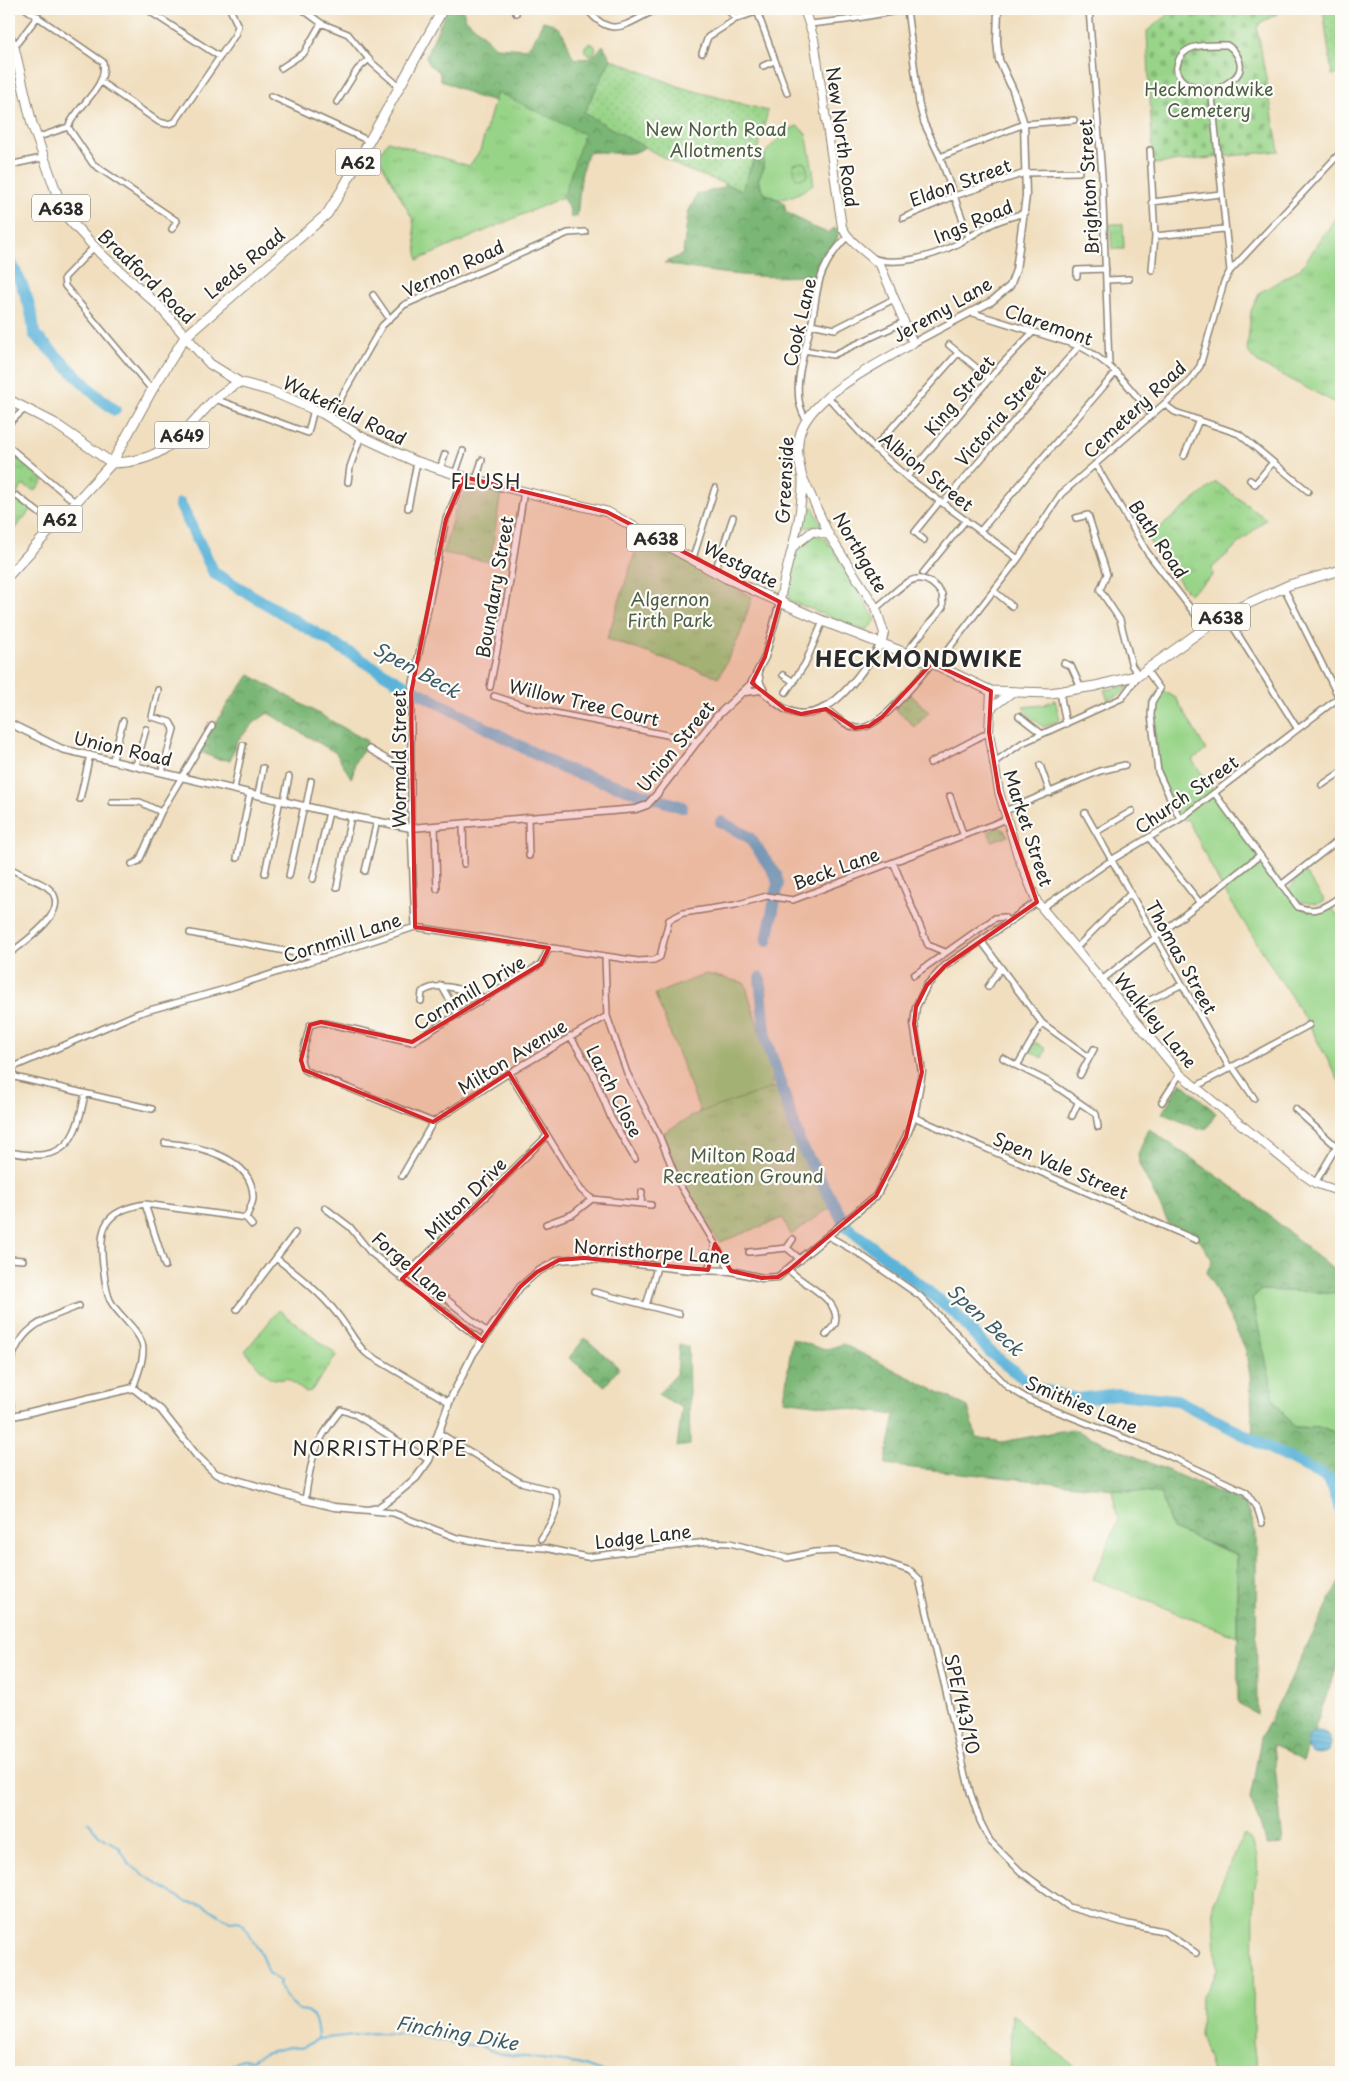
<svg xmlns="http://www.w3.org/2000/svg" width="1350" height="2081" font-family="'Playpen Sans',sans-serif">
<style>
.grass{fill:#98d488;stroke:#62805a}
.forest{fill:url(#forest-crowns);stroke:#527050}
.cemetery{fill:url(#cemetery-stones);stroke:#62805a}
.park{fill:url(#park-tufts);stroke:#62805a}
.garden{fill:url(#garden-dots);stroke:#62805a}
.water{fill:url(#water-rules);stroke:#446f82}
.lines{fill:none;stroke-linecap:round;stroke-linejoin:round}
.stream{stroke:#5cb3d9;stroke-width:2}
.river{stroke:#5cb3d9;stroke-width:12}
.minor-casing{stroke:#8e8474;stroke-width:8}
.tertiary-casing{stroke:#8e8474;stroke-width:9}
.secondary-casing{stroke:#8e8474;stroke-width:10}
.primary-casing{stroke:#8e8474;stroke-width:11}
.minor{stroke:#fff;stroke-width:5}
.tertiary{stroke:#fff;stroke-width:6}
.secondary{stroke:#fff;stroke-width:8}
.primary{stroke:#fff;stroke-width:9}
.marked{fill:#d62828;fill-opacity:0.2;stroke:#d62828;stroke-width:4;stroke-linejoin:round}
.labels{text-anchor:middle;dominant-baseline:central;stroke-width:4.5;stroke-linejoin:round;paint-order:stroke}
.shield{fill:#fdfcf7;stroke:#6a6a68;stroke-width:1}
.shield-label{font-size:16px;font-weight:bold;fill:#2b2b2b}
.park-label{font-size:18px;fill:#4c5e47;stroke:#fdfcf7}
.street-label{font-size:18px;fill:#2b2b2b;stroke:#fdfcf7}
.water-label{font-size:19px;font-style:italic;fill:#3c5b68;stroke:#fdfcf7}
.quarter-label{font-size:20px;letter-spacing:1px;fill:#2b2b2b;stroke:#fdfcf7}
.district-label{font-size:22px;font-weight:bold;letter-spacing:1px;fill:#2b2b2b;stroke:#fdfcf7}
</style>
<defs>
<pattern id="forest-crowns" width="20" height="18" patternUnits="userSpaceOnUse" patternTransform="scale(1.25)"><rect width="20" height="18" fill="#7ab674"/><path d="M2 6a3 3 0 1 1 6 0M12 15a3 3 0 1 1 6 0" fill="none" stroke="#64945f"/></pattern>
<pattern id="cemetery-stones" width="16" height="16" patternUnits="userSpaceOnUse" patternTransform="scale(1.25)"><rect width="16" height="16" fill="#98d488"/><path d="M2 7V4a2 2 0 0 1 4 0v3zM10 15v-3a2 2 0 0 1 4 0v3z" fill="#83b676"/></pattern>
<pattern id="park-tufts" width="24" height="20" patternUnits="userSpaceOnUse" patternTransform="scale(1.25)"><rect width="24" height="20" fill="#98d488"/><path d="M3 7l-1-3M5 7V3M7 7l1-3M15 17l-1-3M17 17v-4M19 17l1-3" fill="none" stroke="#83b676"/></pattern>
<pattern id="garden-dots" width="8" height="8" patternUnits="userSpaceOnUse" patternTransform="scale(1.25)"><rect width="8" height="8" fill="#98d488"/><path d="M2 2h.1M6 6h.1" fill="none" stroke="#83b676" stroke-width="1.8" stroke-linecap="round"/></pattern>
<pattern id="water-rules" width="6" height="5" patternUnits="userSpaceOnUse" patternTransform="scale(1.25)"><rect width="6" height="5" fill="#5cb3d9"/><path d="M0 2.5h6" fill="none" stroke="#4c92b0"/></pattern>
</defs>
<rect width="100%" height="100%" fill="#fdfcf7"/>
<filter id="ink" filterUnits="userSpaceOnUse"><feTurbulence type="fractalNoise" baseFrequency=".02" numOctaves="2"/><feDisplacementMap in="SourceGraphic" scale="10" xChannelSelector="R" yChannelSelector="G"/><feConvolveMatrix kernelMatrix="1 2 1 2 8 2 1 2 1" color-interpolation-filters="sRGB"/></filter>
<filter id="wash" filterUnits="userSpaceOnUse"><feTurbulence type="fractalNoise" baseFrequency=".0096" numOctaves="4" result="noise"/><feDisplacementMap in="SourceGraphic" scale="20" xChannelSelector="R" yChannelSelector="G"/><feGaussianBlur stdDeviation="1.12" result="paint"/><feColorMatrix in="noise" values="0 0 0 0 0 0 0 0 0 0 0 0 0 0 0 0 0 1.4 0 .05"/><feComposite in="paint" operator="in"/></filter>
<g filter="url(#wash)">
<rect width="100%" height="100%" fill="#f0debe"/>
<path class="grass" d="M797,126L806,133L813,170V184C801,193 780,206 766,194C762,191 760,184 758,180C762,172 761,163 764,156C767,148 789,128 797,126Z
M813,507L822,526L803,528L807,508Z
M1129,686L1121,694L1108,700L1104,690Z
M1160,689L1176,698L1206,750L1192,760L1298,907L1310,911L1329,904L1341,920V1085L1309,1025L1221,886L1188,820L1180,819L1158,772L1152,702Z
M1055,700L1060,720L1044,727L1029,716L1023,707L1043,705Z
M1303,870L1325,901L1317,904L1296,901L1289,890Z
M706,974L745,983L771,1069L773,1097L668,1139L700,1111L655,994Z
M1262,1290L1341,1293V1435L1324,1428L1294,1427L1275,1402L1252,1298Z
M1112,1489L1161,1494L1172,1529L1237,1555V1637L1093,1579L1118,1520Z
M1244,1834C1262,1851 1258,1870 1254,1892L1253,2042L1257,2072H1212L1200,2034L1201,1996L1210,1986L1217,1970L1213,1902Z
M1012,2014L1081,2072H1009Z"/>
<path class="forest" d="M447,9H463L465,18L496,47L526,49L534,40L543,21C565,26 565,39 573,58C588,61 594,57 603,45L611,59L584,113L645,147C627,160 609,149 588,153C579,173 580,195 577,216L571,218L570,210L564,200L501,105C490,97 486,100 474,96C464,91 451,85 441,80L439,71L429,65L426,56Z
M757,152L764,156L763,170L758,180L765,194L784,202L786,212L813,227L828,233L834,228L839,230C837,246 826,257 821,273C779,282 707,273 664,263L683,254L688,213L697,194L720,189L725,184L742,190Z
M250,675L367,741C366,751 359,754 355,762C353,768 355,773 351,778L336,753L268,713L255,722L237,741L230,760L217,759L199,751L230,700Z
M1181,1082L1216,1113L1207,1128L1198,1129L1162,1113Z
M1149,1129L1246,1196L1341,1276V1293L1262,1290L1252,1298L1275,1402L1294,1427L1324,1428L1341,1435V1496L1334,1480L1253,1435L1250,1375L1245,1348L1207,1272L1212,1260L1197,1236L1170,1226L1139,1164L1138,1154Z
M585,1338L619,1368L605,1386L569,1358Z
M792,1339L825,1350L843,1344L968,1407L976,1437L1002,1442L1072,1429L1245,1504L1256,1533L1257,1715L1238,1704L1237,1554L1172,1529L1161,1494L885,1465L895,1415L784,1400Z
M679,1345L688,1347L690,1445L677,1447L682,1408L658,1394L677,1374Z
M1341,1578V1655L1303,1761L1273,1745L1283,1844L1267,1845L1250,1799L1261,1738Z"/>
<path class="cemetery" d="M1176,9H1286L1260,23L1257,28L1279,151L1153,164L1147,31Z"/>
<path class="park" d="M584.5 49a5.5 5.5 0 1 1 11 0a5.5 5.5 0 1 1-11 0Z
M497,92L584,134L563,197L418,260L413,220L378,156L388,141L469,166L480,151Z
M802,162L806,163L808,175L801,179L796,178L793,164Z
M1341,210V391L1334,402L1258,363L1247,351L1251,311L1259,293L1301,268Z
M1110,224H1123L1124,249H1112Z
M14,455L44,481L35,491L23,485L17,494L32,508L9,536V460Z
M1216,482L1266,519L1212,568L1213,576L1189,594L1147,538Z
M476,486L501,493L490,562L443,553L455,510L469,487Z
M816,535L825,538L829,543L876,620L866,631L790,601C789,594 787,587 788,581C788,566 801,538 816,535Z
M640,537L752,597L740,635L719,677L607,639Z
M910,694L929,712L915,727L895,709Z
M1035,1042L1046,1049L1042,1058L1030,1051Z
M781,1085L831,1207L791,1235L783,1218L720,1242L690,1202L659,1135L700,1112Z
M279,1310L337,1355L311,1391L305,1392L287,1378C267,1385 258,1365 245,1351Z"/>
<path class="garden" d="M1323,9H1341V74L1332,75Z
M611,59L680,87L768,111L759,145L742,190L682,168L584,113Z
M999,827L1004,830L1008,836L992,841L988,831Z"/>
<path class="water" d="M1307 1743a12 12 0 1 1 24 0a12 12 0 1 1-24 0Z"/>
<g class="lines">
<path class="stream" d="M88,1822L99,1835L120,1848L129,1864L147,1877L188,1903L204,1905L230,1922L239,1921L243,1924L261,1954L268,1973L280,1981L279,1985C283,1993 287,2001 295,2007C298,2011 301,2010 306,2011C316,2015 318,2030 318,2039
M222,2072L241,2059L252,2060L264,2053L289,2047L301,2048L318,2039L372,2033L407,2034L464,2045H479L497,2053L577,2064L604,2072"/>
<path class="river" d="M9,260C22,283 33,307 34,334L99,398L115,410
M180,504L214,573L397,681L562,768L682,807
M721,822L749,837L776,875L778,884L767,941
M760,978L766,1040L800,1143L846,1226L956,1314L992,1354L1036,1388L1077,1399L1118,1394L1177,1400L1329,1479L1341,1512"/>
</g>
</g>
<g filter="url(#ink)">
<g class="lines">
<defs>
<path id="minor" d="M26,9L103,62C108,88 77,105 68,127L36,138
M302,9L321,23L348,34L372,63L400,87
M515,9L516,13
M587,9C613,42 627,22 658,9
M727,9L736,19
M907,9L919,104L924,123L940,157L969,237
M1089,9L1102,176L1109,364
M757,11L787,93
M152,13L220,57
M810,24L846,20L908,9
M14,47L38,16
M702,53L708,37L736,19L764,9
M763,66L774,61
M281,68L304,53L321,23
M101,82L159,122L167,124L175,122L235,35L238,26L230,9
M271,96L369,141
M1212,97C1218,87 1225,86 1233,79C1247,69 1238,52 1227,45C1208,45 1181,42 1177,66C1176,71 1178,76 1182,80C1188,87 1196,85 1203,89C1206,90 1209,95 1212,97L1230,271
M337,102L357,70L369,59
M68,127L93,164L177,221L172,229
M1150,150L1155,236L1152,270
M940,157L1024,124L1074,120
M9,165L42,158
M1152,202L1221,194
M903,218L954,196L1025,173L1079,172
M1155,236L1224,229
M94,247L64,278L65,286L152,390
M873,258C897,267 933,256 955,245C968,239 979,230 992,224C1002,219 1014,216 1025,213
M1077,276V270L1106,269
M1107,280L1129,279
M373,295L389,318
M973,313L1079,346C1113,363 1128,386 1151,414
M811,324L835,329L894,299
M949,345L990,379
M804,350L833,355L904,322
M827,396L874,448L907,477L1018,559
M215,399L308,433L314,409
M1164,404L1175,412L1239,434L1308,491
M330,417L382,326L404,305L568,233L585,232
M806,419C788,393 806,349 812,321C815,307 816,292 820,279C825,264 836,248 847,237
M9,423L26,408
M9,447L76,503
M874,448L958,353
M1184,456L1199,420
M1095,464L1147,552L1205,627
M440,469L445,454
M455,474L463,451
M907,477L1001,365L1033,332
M476,480L482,460
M1250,480L1255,484L1273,462
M348,482L350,467L361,436
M17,496L55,525
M943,503L1079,346
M408,508L417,462
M980,531L1116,372
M924,540L915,532L940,501
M693,558L715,488
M715,571L733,517
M923,573L966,520
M1282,588L1286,592L1341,702
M994,591L1012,606
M876,608C899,591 917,560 942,594L943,607L905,654
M1225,614L1297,728
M1064,663L1071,666L1081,688
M936,665L1018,559L1061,494L1187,384L1200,366L1224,282L1230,271L1341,152
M1147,671L1160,689L1152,702L1151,715L1158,772L1180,819
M783,675L794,682
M490,687L507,599L524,491
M158,690L152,717L170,722L174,729L162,772
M786,692L805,664L823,621
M1060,692L1066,724
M494,696L534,709L698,741
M826,709C834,715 845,726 856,728C879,732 918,679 932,663
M1019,716L1042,734
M369,749L400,767H411
M113,759L123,721
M930,763L989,732
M993,763L1022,743L1122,698L1139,675L1132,666L1120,620L1100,590L1107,574L1088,515L1076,518
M136,765L146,729
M1040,765L1050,793
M1322,785L1341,772
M234,789L243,745
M1215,794L1298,907C1317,914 1325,907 1341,896
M258,795L263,768
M950,796L963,834
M80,799L90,755
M284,800L289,777
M112,802H140L161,812
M306,806L311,781
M1005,811L1100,771L1125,765
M1085,813L1229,1067
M528,818L529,856
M463,824L464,864
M435,826L437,889
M1096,832L1132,811
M1150,839L1200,903
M237,858L250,793
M893,862L928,945L945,952
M132,864L139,861L161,812L212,726
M9,868C18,873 40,882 47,887C76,909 24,942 9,954
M365,871L377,821
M265,873L280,800
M289,876L304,806
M313,879L329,812
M1281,885L1341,838
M337,887L351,816
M1042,908L1113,859L1180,819L1341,696
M415,927L411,828V693L446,519L464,477
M190,933L322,958
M982,942L1042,1023L1089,1057
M1075,949L1131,893
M605,956L607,1016L627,1073L659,1135L678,1182L731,1271
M914,975L995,918L1004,917L1009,922
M1103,979L1259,856
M441,985L458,1015
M988,987L1000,969
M421,1001L422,992C441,979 465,992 486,998
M1127,1011L1181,985
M1042,1023L1017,1066L1051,1083L1096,1114L1098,1127
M570,1036L593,1074L611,1118L635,1159
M1003,1058L1017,1066
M1232,1066L1254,1098
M12,1068L15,1077L152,1109
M9,1069L139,1013L229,988L415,927L638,961L654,960L660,957L669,920L683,913L735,905L767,896L793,900L1007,819
M509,1073L581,1190L592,1199L651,1205
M1080,1075L1094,1049
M1195,1087L1309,1025
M1162,1102L1180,1074
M1295,1109L1336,1146
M1072,1116L1078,1103
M914,1117L1196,1240
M433,1122L304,1070L301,1060L310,1025L321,1022L412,1042L541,964L549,948
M165,1143C196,1145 255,1157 253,1199C252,1205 248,1213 246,1218
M9,1152C64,1163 75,1145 85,1094
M402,1176L433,1122L509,1073L607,1016
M1315,1183L1341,1139
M145,1204L165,1266
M641,1204L642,1192
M325,1208L350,1227L370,1252L482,1341
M546,1224L573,1214L592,1199
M828,1236L858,1253L920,1296L1008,1387L1031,1401L1167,1455L1246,1492L1258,1510L1262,1523
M787,1248L793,1239
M749,1252L787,1248L801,1260
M9,1259L23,1260
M277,1259C299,1276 321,1293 338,1315C348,1327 354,1342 366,1353L449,1402
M708,1270L715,1244
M789,1270C803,1285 842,1299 835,1324L826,1335
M402,1279L547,1136
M594,1292L679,1314
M445,1298L488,1333
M646,1306L657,1267
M237,1309L295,1233
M9,1368C19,1326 43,1320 79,1306
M133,1388C137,1376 146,1356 142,1343C136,1326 118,1316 110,1300C105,1289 105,1277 103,1266C99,1227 103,1211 145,1204L246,1218L252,1225
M9,1391L12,1416
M439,1433L520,1482L555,1491C563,1505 549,1527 541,1539
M305,1500C312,1456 312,1446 341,1410L356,1415L429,1460
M372,1511L393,1513L457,1538L497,1545L545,1548L587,1557L707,1542L730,1543L787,1558L814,1552L835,1551L878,1560L911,1571L919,1579L970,1792L980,1821L990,1841L1021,1872L1069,1907L1128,1924L1163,1931L1196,1953"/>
<path id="tertiary" d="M913,343L992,301L1010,286L1016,270L1026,196L1024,124L1013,90L999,60L997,41L998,9
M758,672L760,683L765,693
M745,692L761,690C769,696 776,704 785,709C826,731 860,673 881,645
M9,723L62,749L329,812L411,828L636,809L647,805L657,794L716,717L751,684L765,657L780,602
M9,1417L133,1388L161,1410L197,1456L216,1474L305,1500L334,1507L369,1510L378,1508L393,1497L416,1478L429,1460L450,1400L473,1354L520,1287L537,1272L559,1260L584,1258L691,1270L731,1271L762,1278L778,1277L876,1196L906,1137L914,1117L922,1072L914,1024L916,1007L927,985L945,966L1037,902"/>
<path id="secondary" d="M803,478L829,535L876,608L884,633L881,645
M794,546L813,531L829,535
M780,602C784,571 796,542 800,510C801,500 804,485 802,476C799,462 797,452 799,438C806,397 879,364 913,343L881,267C869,253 850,244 842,227L814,39L804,9
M991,691L989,732L999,792L1018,856L1037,902L1180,1074L1295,1169L1315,1183L1341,1192
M990,709L1011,693"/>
<path id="primary" d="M9,36L14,47L32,124L64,214L101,254L159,306L210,364L239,382L271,391L322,413L358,435L412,460L464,477L607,512L726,578L823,621L936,665L991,691L1050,693L1095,686L1139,675L1225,614L1289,585L1341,570
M9,400L54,423L112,463
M112,463C168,462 179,434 214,400C221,393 231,388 239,382
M9,575L112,463L152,390L185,337L327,214L342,190L443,9"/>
</defs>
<use href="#minor" class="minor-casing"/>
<use href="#tertiary" class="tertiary-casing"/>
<use href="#secondary" class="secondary-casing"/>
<use href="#primary" class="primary-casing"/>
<use href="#minor" class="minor"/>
<use href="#tertiary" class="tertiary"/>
<use href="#secondary" class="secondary"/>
<use href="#primary" class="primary"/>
</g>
</g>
<path class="marked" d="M464,477L607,512L780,602L765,657L752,683L785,709L801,714L826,709L855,728L869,726L882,717L932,663L991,691L989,732L999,792L1037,902L945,966L927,985L916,1007L914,1024L922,1072L906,1137L876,1196L789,1270L778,1277L762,1278L731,1271L715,1244L708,1270L584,1258L559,1260L537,1272L520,1287L482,1341L402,1279L547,1136L509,1073L433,1122L304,1070L301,1060L310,1025L321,1022L412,1042L541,964L549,948L415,927L411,693L446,519Z"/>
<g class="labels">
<g class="shield">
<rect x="335.5" y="148.5" width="45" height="27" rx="4"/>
<rect x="32" y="194.5" width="58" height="27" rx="4"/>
<rect x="154.5" y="421.5" width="55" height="27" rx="4"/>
<rect x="37.5" y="505.5" width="45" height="27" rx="4"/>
<rect x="627" y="524.5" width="58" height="27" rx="4"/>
<rect x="1192" y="603.5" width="58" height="27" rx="4"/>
</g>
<g class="shield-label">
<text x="358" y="162">A62</text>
<text x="61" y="208">A638</text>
<text x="182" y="435">A649</text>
<text x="60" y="519">A62</text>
<text x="656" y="538">A638</text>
<text x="1221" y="617">A638</text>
</g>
<g class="park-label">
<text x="1209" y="88">Heckmondwike<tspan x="1209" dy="21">Cemetery</tspan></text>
<text x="716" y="128">New North Road<tspan x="716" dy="21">Allotments</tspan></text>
<text x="670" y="598">Algernon<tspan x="670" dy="21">Firth Park</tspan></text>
<text x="743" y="1154">Milton Road<tspan x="743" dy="21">Recreation Ground</tspan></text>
</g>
<g class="street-label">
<text transform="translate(843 137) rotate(82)">New North Road</text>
<text transform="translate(960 182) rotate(-20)">Eldon Street</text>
<text transform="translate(1088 187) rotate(-93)">Brighton Street</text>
<text transform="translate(973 221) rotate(-23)">Ings Road</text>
<text transform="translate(244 263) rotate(-40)">Leeds Road</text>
<text transform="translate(453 268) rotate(-25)">Vernon Road</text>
<text transform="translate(147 276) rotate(44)">Bradford Road</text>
<text transform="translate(942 309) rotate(-30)">Jeremy Lane</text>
<text transform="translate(799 322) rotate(-77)">Cook Lane</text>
<text transform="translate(1049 324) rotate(19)">Claremont</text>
<text transform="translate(959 395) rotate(-50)">King Street</text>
<text transform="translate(1134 409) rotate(-43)">Cemetery Road</text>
<text transform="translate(345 410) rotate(26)">Wakefield Road</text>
<text transform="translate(1000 415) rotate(-49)">Victoria Street</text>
<text transform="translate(927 471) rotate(39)">Albion Street</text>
<text transform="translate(784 480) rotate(-87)">Greenside</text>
<text transform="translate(1159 539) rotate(56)">Bath Road</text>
<text transform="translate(861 552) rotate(60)">Northgate</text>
<text transform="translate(741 564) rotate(27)">Westgate</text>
<text transform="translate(494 587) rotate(-80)">Boundary Street</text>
<text transform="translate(584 702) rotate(13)">Willow Tree Court</text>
<text transform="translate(675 746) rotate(-51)">Union Street</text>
<text transform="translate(123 748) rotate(13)">Union Road</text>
<text transform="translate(398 759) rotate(-90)">Wormald Street</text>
<text transform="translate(1186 794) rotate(-35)">Church Street</text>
<text transform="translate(1029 828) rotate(72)">Market Street</text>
<text transform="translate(836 868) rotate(-20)">Beck Lane</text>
<text transform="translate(342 937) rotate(-18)">Cornmill Lane</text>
<text transform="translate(1182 957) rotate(61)">Thomas Street</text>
<text transform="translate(469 992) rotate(-31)">Cornmill Drive</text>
<text transform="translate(1156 1020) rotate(50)">Walkley Lane</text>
<text transform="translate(512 1056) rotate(-32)">Milton Avenue</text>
<text transform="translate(615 1091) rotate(63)">Larch Close</text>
<text transform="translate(1061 1165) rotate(23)">Spen Vale Street</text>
<text transform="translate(465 1198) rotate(-45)">Milton Drive</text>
<text transform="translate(652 1251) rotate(4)">Norristhorpe Lane</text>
<text transform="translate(411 1266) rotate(41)">Forge Lane</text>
<text transform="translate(1082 1404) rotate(23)">Smithies Lane</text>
<text transform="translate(643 1536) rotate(-7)">Lodge Lane</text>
<text transform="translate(963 1704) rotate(77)">SPE/143/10</text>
</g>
<g class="water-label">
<text transform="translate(417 669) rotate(29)">Spen Beck</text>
<text transform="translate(986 1319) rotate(43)">Spen Beck</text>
<text transform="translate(457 2032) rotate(10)">Finching Dike</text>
</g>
<g class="quarter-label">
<text x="486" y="481">FLUSH</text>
<text x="380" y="1448">NORRISTHORPE</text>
</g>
<g class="district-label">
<text x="919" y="657">HECKMONDWIKE</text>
</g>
</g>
<rect width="1350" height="2081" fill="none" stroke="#fdfcf7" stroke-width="30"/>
</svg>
